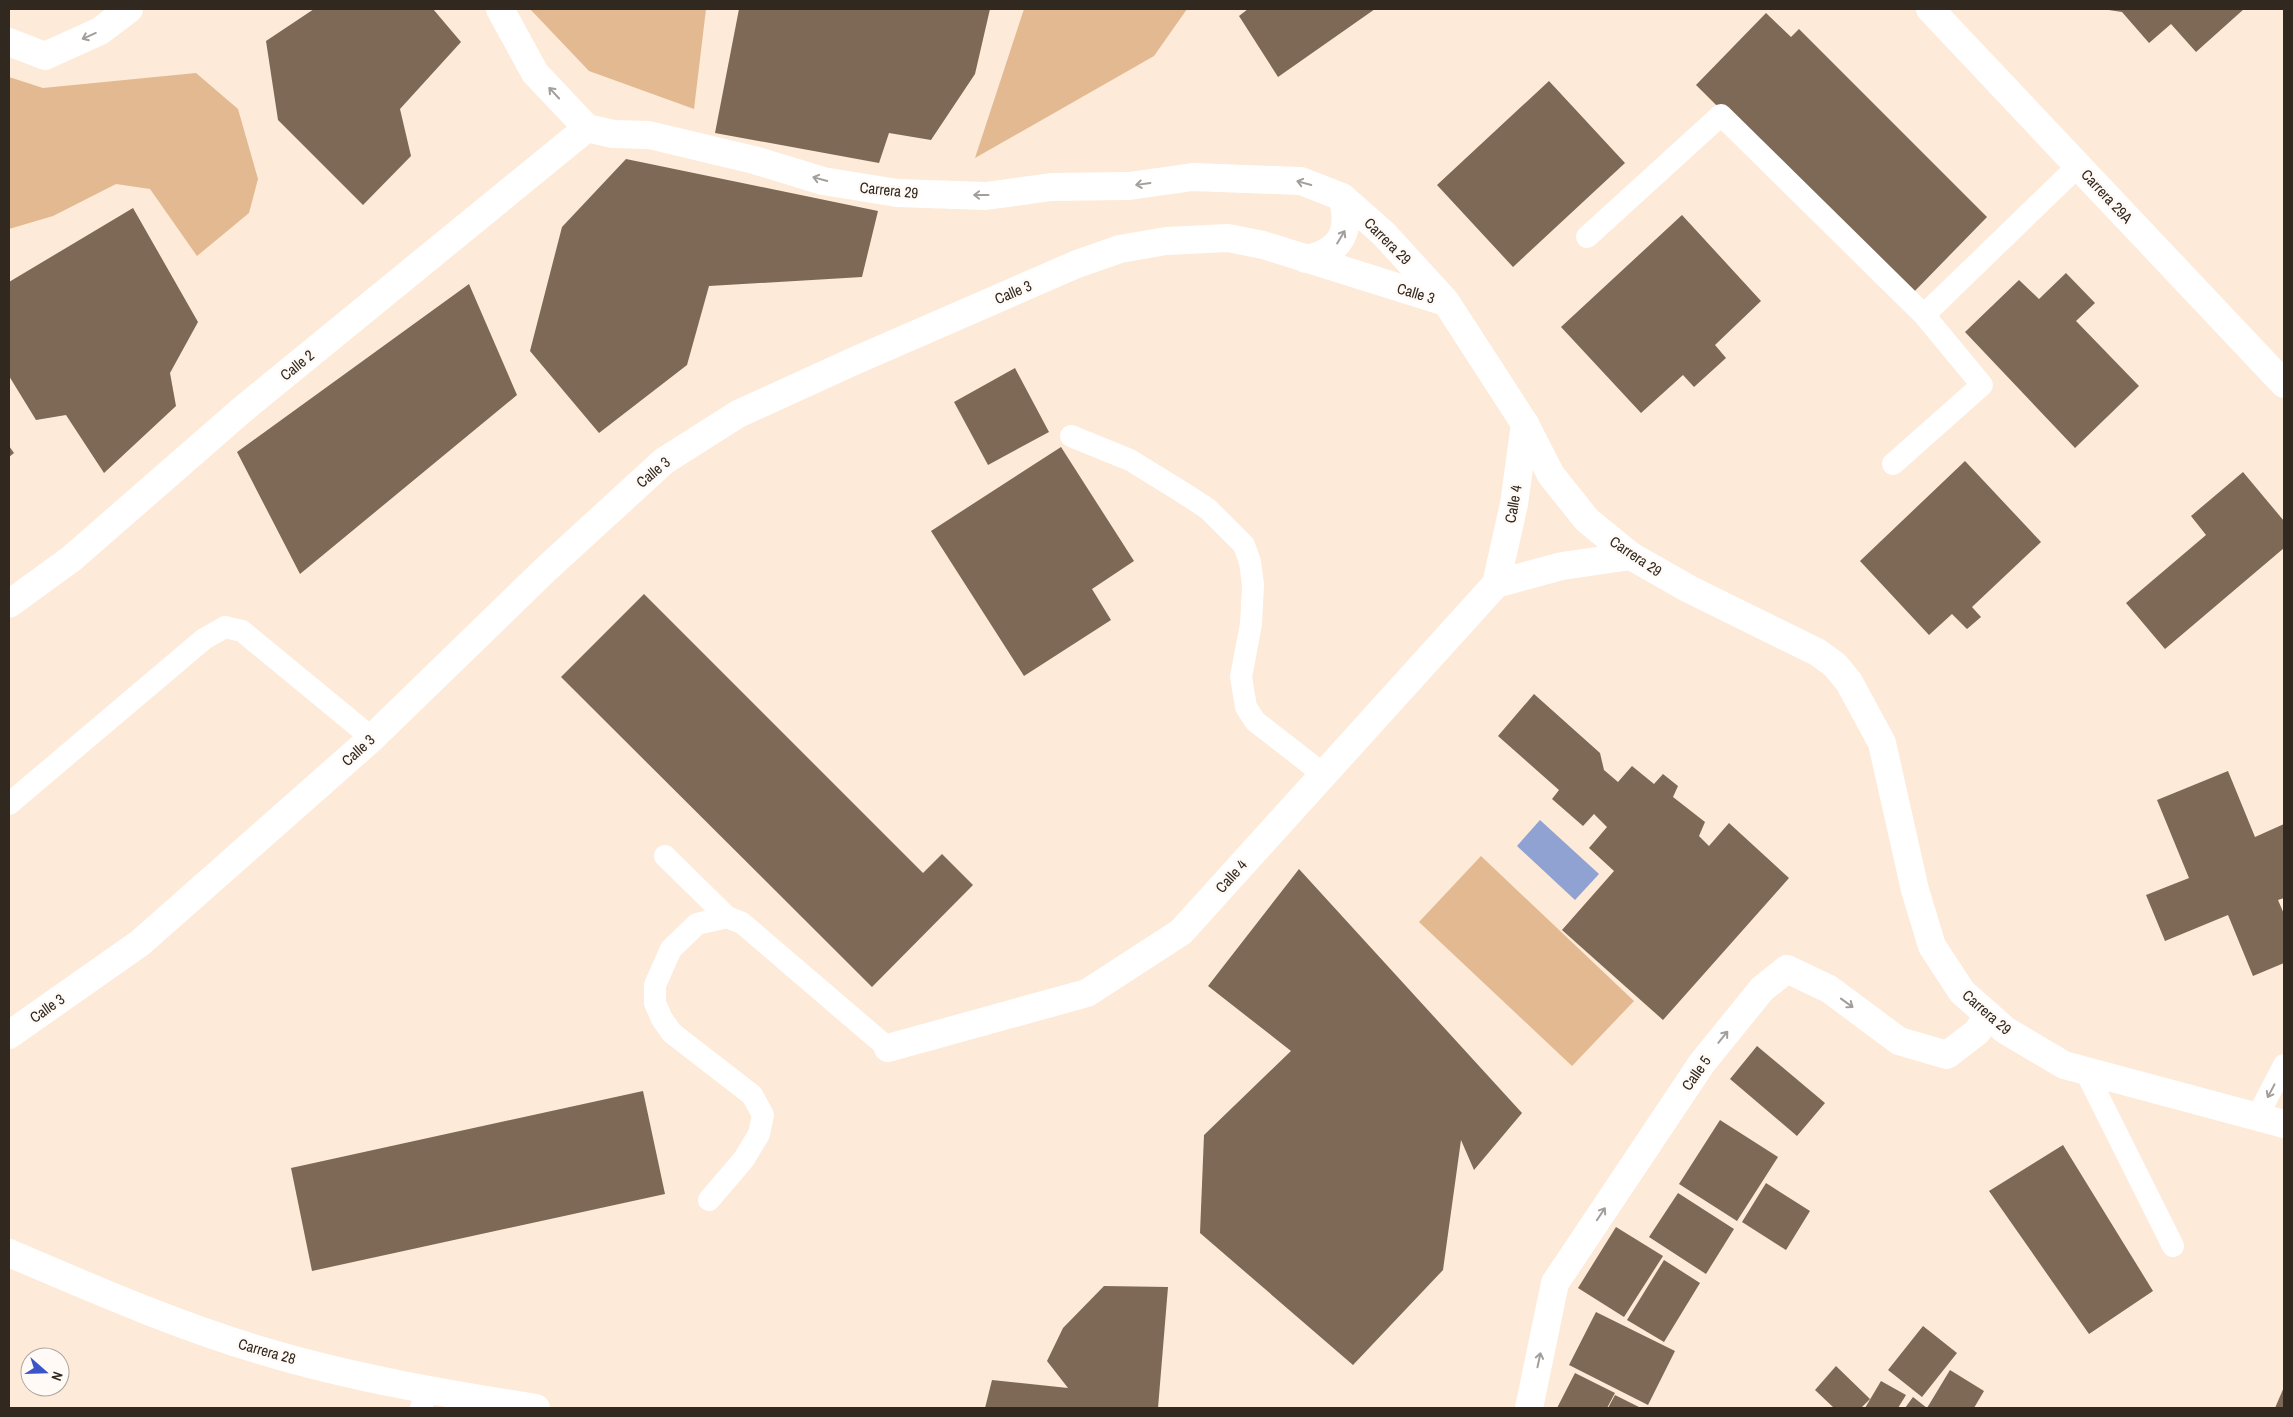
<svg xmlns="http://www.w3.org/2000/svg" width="2293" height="1417" font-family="'Archivo Narrow',sans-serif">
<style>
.green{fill:#e2b990}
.water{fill:#90a2d2}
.building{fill:#7d6955}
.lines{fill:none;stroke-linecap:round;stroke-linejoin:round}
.lane{stroke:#fff;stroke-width:22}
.street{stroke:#fff;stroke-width:28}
.secondary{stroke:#fff;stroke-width:28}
.oneway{stroke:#a29e9b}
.labels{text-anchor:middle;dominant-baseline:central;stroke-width:5;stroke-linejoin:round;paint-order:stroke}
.street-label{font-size:15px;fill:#312820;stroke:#fffaf6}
</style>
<rect width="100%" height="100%" fill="#fdead8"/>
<path class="green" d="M530,9H706L694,109L589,71Z
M1024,9H1187L1154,56L975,158Z
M196,73L238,109L258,179L249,213L197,256L150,189L116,184L53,216L9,229V77L43,88Z
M1481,856L1634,1001L1572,1066L1419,922Z"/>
<path class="water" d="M1540,820L1599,874L1575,900L1517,846Z"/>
<path class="building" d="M314,9H433L461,42L400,109L411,156L363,205L278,120L266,41Z
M739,9H990L975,74L931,140L889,133L879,163L715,133Z
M1248,9H1375L1278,77L1239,16Z
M2102,9H2244L2196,52L2171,24L2149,43L2122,12Z
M1766,13L1791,37L1799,29L1987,217L1909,297L1696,85Z
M1549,81L1625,163L1513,267L1437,185Z
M626,159L878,211L862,277L709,286L687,365L599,433L530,351L562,227Z
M133,208L198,322L170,373L176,406L104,473L66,415L36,420L9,376V282Z
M1682,215L1761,301L1715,345L1726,358L1694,387L1683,375L1641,413L1561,327Z
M2066,273L2095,303L2076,321L2139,386L2075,448L1965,332L2019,280L2039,299Z
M469,284L517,395L300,574L237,452Z
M1015,368L1049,432L988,465L954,402Z
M9,446L14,453L9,457Z
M1061,447L1134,561L1092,589L1111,620L1024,676L931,531Z
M1965,461L2041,542L1972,607L1981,617L1967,629L1952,614L1929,635L1860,561Z
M2243,472L2284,521V548L2165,649L2126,603L2206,535L2191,516Z
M644,594L923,873L942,854L973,885L872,987L561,677Z
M1534,694L1600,753L1604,770L1618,782L1632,766L1654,784L1663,774L1678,786L1673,797L1705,822L1699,836L1709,846L1729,823L1789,878L1663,1020L1562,930L1614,871L1589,848L1607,827L1594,814L1583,826L1552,799L1559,790L1498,736Z
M2228,771L2255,837L2284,824V898L2278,900L2284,914V963L2253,976L2228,915L2165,941L2146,895L2189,878L2157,800Z
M1299,869L1522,1113L1474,1170L1461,1140L1443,1270L1353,1365L1200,1233L1204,1135L1291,1051L1208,986Z
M1757,1046L1825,1103L1797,1136L1730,1079Z
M643,1091L665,1194L312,1271L291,1168Z
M1720,1120L1778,1157L1737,1221L1679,1184Z
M2063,1145L2153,1291L2089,1334L1989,1191Z
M1766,1183L1810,1211L1786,1250L1742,1222Z
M1678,1193L1734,1229L1706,1274L1649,1237Z
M1616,1227L1663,1256L1624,1317L1578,1288Z
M1664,1260L1700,1283L1664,1342L1627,1320Z
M1104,1286L1168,1287L1158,1408H985L992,1380L1068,1388L1047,1361L1063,1328Z
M1596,1312L1675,1351L1648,1405L1569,1365Z
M1923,1326L1957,1353L1922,1397L1888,1370Z
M1836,1366L1870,1399L1861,1408H1834L1815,1390Z
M1950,1370L1984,1391L1974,1408H1905L1913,1397L1927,1408Z
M1575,1373L1615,1393L1607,1408H1557Z
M1881,1381L1906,1395L1898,1408H1865Z
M2284,1387V1408H2275Z
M1615,1395L1641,1408H1608Z"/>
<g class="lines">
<path class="lane" d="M1587,237L1721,115L1924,315
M1071,436L1130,460L1182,492L1208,509L1244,545L1250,562L1253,585L1251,624L1241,677L1246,707L1255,721L1323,774
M1893,464L1982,385L1924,315L2078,166
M9,804L204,639L225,627L242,631L372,738
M665,856L727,917
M2085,1070L2173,1246
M2257,1117L2284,1065
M709,1200L744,1159L759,1134L763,1115L752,1095L672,1033L662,1019L655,1003V985L671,949L697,924L727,917L742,923L888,1048
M421,1408L427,1390"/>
<path class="street" d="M1930,9L2284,384
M1496,584L1562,566L1631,556
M9,604L71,559L243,409L587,128
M888,1048L1087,993L1181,932L1496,584L1514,504L1525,424
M9,1253C96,1290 182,1328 273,1354C359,1379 448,1394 536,1408
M1529,1408L1555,1283L1702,1063L1762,989L1787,969L1829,989L1899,1041L1947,1055L1977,1032L1988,1015"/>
<path class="secondary" d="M500,9L535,73L587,128L613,134L649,135L754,160L823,181L897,193L986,196L1051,187L1129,186L1193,177L1301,181L1342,197L1384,234L1446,302L1525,424L1551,475L1587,520L1631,556L1689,589L1817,652L1835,665L1849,682L1882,743L1915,890L1932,946L1962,992L2005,1030L2064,1065L2284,1124
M9,42L45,56L100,31L129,9
M1306,259C1341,252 1352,231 1342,197
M9,1035L140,943L372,738L545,570L664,461L738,414L852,362L1077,264L1120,249L1166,241L1228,238L1263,245L1445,302"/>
</g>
<defs><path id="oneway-shaft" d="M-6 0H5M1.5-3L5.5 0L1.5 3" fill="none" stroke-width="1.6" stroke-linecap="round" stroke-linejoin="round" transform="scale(1.25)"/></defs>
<g class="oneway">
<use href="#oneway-shaft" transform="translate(89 36) rotate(156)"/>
<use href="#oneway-shaft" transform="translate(554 93) rotate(-133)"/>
<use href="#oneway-shaft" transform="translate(820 179) rotate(-165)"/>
<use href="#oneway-shaft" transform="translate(1304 183) rotate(-165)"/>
<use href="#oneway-shaft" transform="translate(1143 184) rotate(172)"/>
<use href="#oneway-shaft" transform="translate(981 195) rotate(-180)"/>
<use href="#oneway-shaft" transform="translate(1341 237) rotate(-59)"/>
<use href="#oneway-shaft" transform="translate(1847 1003) rotate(36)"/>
<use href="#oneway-shaft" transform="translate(1723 1037) rotate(-51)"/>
<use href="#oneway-shaft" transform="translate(2271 1091) rotate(118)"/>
<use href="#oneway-shaft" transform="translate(1601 1214) rotate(-56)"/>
<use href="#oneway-shaft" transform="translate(1539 1360) rotate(-78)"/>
</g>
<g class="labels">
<g class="street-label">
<text transform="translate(889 190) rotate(6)">Carrera 29</text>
<text transform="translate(2107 196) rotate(47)">Carrera 29A</text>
<text transform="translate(1388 241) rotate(45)">Carrera 29</text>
<text transform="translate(1013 292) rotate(-23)">Calle 3</text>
<text transform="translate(1416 293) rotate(17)">Calle 3</text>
<text transform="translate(297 365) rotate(-39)">Calle 2</text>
<text transform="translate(653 472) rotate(-40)">Calle 3</text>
<text transform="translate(1513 504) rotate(-80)">Calle 4</text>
<text transform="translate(1636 556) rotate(34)">Carrera 29</text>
<text transform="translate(358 750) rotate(-42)">Calle 3</text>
<text transform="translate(1231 876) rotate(-48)">Calle 4</text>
<text transform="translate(47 1008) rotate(-35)">Calle 3</text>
<text transform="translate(1987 1012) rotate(41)">Carrera 29</text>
<text transform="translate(1696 1073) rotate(-55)">Calle 5</text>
<text transform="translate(267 1351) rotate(16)">Carrera 28</text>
</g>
</g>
<rect width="2293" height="1417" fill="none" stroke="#312820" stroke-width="20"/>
<g transform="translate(45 1372) rotate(110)"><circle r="24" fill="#fffaf6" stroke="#ada6a0"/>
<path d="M0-4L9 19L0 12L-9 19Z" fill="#3b55c8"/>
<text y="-8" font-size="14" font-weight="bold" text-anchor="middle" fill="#312820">N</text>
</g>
</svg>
